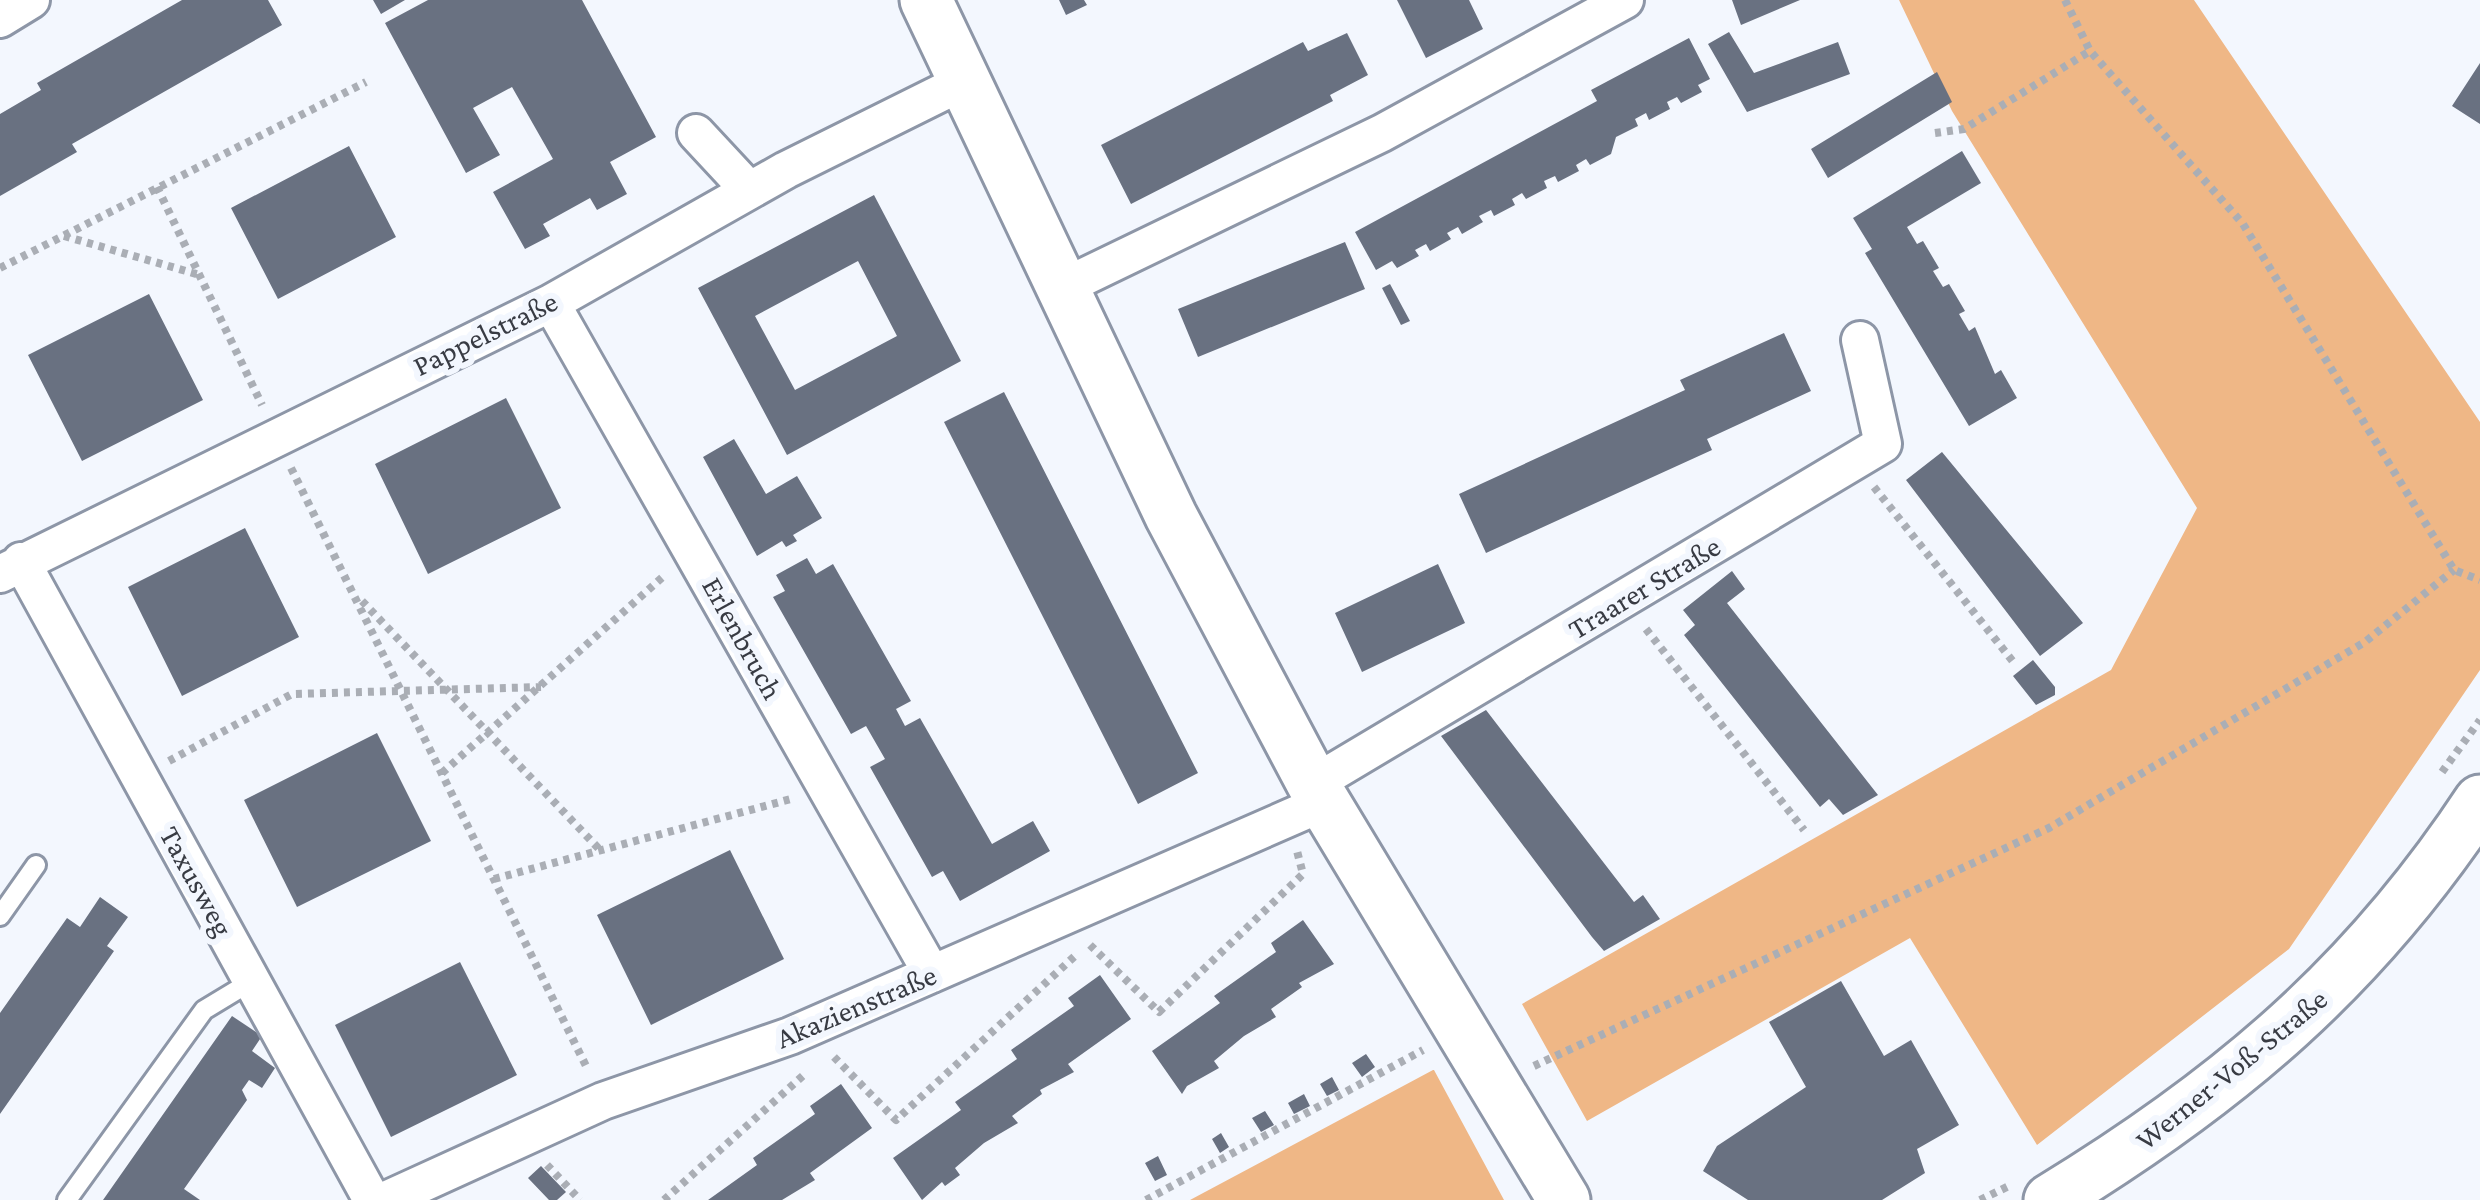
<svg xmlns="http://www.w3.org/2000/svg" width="2480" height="1200" font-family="'Crimson Pro',serif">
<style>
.green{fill:#efb786}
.building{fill:#697181;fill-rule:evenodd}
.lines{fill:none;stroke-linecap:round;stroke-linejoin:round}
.lane-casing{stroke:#8d96a7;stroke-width:24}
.street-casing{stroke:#8d96a7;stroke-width:42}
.secondary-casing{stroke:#8d96a7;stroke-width:57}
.path{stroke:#aaaeb5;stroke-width:8;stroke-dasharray:6 6;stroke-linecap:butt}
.lane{stroke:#fff;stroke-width:18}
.street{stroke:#fff;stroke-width:36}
.secondary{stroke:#fff;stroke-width:51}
.labels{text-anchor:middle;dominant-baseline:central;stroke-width:12;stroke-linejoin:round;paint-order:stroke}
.street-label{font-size:30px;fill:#383b43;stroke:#f3f7fe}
</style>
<rect width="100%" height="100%" fill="#f3f7fe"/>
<path class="green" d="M1899,0H2194L2480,422V670L2289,949L2037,1145L1910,938L1587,1121L1522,1004L2111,670L2197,508L1952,111Z
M1434,1070L1504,1200H1190L1433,1070Z"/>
<path class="building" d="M182,0H268L282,25L72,144L77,152L0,196V114L41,90L37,83Z
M373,0H405L381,14Z
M428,0H582L656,137L610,162L627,194L597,210L590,198L543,224L550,236L525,249L493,192L553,159L512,87L473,108L500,155L466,173L385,23Z
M1059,0H1084L1087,5L1066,15Z
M1397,0H1469L1483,29L1426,58Z
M1732,0H1800L1741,25Z
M1729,32L1754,73L1838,42L1850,74L1747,112L1708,44Z
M1347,33L1368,75L1330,95L1333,101L1131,204L1101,145L1303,42L1308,51Z
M1689,38L1710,79L1698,85L1702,92L1681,103L1677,97L1667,102L1670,109L1649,120L1646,113L1635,119L1638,126L1616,137L1611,154L1590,165L1586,159L1576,165L1579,171L1558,182L1555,176L1544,181L1547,188L1526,199L1522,193L1512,199L1515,205L1494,216L1491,210L1479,216L1483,222L1462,234L1458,227L1447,233L1451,239L1430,251L1426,244L1415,250L1419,256L1397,268L1392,261L1376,270L1355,232L1597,101L1591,90Z
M2480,63V124L2452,106Z
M1937,72L1952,102L1828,178L1811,149Z
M349,146L396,237L278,299L231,208Z
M1962,151L1981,183L1907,227L1917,244L1923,241L1939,268L1933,271L1943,287L1949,284L1965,311L1959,314L1969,331L1975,327L1995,374L2001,370L2017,398L1969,426L1865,253L1872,249L1853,218Z
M874,195L961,361L787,455L698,288ZM858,261L897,336L795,390L755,316Z
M1345,242L1365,289L1198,357L1178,309Z
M1390,284L1410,321L1401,325L1382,288Z
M149,294L203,400L82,461L28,355Z
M1784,333L1811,391L1707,439L1712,450L1486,553L1459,494L1685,390L1680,380Z
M1004,392L1198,773L1138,804L944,422Z
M506,398L561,508L428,574L375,464Z
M734,439L766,494L797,476L822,518L793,535L797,541L786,547L782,541L757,556L703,457Z
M1942,452L2083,623L2040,656L1906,480Z
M245,528L299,637L182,696L128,587Z
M807,558L816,574L833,564L911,701L896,709L905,726L920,718L992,844L1033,821L1050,851L960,901L943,871L932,877L870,767L885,759L866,726L851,734L773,597L785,591L776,575Z
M1438,564L1465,623L1362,672L1335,613Z
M1732,571L1745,589L1727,603L1878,795L1843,815L1829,799L1820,807L1684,635L1695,625L1683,610Z
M2033,660L2055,687V695L2036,705L2013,676Z
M1486,710L1634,902L1643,895L1660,919L1604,951L1592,937L1441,736Z
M377,733L431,841L297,907L244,800Z
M730,850L784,959L651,1025L597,915Z
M100,897L128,917L107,946L114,951L0,1114V1013L67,918L80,927Z
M1303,920L1334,964L1299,983L1302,987L1271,1009L1276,1017L1244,1036L1214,1061L1219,1068L1187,1086L1182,1094L1152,1051L1220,1003L1214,996L1276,952L1271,943Z
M460,962L517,1075L391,1137L335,1025Z
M1100,975L1131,1019L1068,1064L1074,1072L1040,1090L1042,1094L1012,1116L1018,1123L984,1143L955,1168L960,1175L945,1186L942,1182L922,1200L893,1158L961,1110L955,1102L1017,1059L1011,1050L1074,1006L1068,998Z
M1841,981L1884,1056L1911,1040L1959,1125L1917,1149L1925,1173L1882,1200H1748L1703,1171L1717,1146L1806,1087L1769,1022Z
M232,1016L262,1036L252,1051L275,1068L262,1088L249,1080L242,1090L247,1100L184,1189L200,1200H103Z
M1366,1054L1375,1067L1362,1077L1352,1063Z
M1332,1077L1339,1090L1327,1096L1320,1084Z
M841,1084L872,1128L810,1173L815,1180L782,1200H708L757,1165L753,1158L815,1114L810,1106Z
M1304,1094L1310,1106L1294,1114L1288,1103Z
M1265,1111L1274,1125L1261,1132L1252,1118Z
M1221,1133L1229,1147L1220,1153L1212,1139Z
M1158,1156L1167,1175L1155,1181L1145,1163Z
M541,1166L566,1192L557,1200H549L528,1178Z"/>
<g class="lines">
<defs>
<path id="lane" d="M0,916L36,865
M67,1200L204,1010L252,981"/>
<path id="street" d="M0,19L31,0
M696,133L749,190
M1061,288L1382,133L1625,0
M551,303L932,974
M21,561L372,1200
M0,574L551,303L786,170L965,81
M1313,784L1883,444L1860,340
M386,1200L603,1101L790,1036L1323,803"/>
<path id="secondary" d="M926,0L1171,516L1313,784L1564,1200
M2050,1200C2229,1091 2364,977 2480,801"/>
</defs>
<use href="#lane" class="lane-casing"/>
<use href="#street" class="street-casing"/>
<use href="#secondary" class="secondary-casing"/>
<path class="path" d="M2065,0L2090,51L2243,224L2454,570L2480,580
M1935,133L1964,129L2090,51
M157,187L262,405
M64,236L200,275
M0,268L366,82
M291,468L587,1068
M1874,487L2015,664
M362,601L601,851
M1646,629L1804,830
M169,761L292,694L541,687
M2442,772L2480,720
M442,773L665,575
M494,879L791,799
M1090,945L1159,1012L1303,874L1297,851
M834,1057L896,1120L1076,955
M1534,1066L2049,828L2365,642L2454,570
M547,1165L580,1200
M664,1200L806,1073
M1146,1200L1423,1050
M1980,1200L2011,1185"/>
<use href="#lane" class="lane"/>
<use href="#street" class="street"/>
<use href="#secondary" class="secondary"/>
</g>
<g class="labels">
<g class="street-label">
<text transform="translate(485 333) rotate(-26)">Pappelstraße</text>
<text transform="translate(1644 587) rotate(-31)">Traarer Straße</text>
<text transform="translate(743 638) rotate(61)">Erlenbruch</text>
<text transform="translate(197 881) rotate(61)">Taxusweg</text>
<text transform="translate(856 1006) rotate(-23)">Akazienstraße</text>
<text transform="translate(2231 1069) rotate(-39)">Werner-Voß-Straße</text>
</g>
</g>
</svg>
